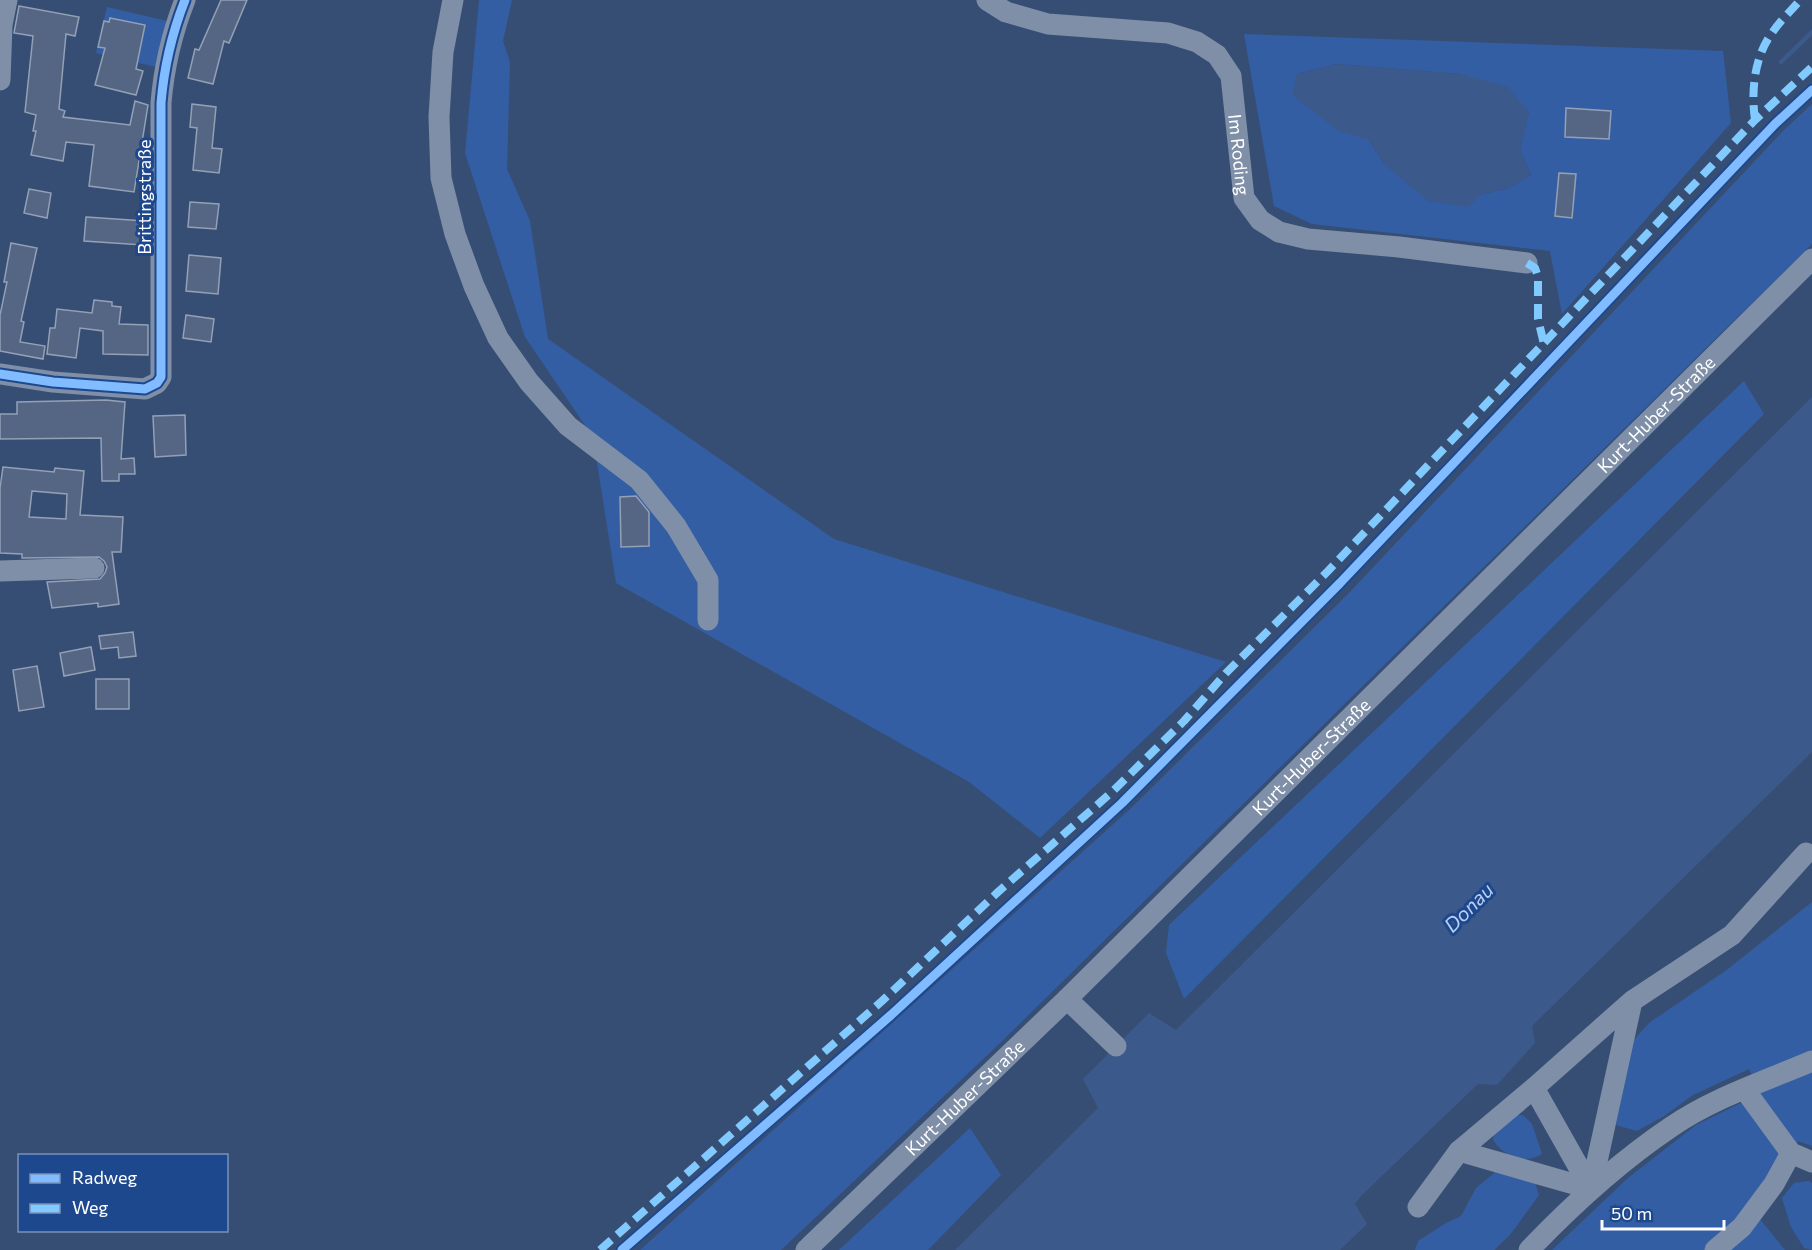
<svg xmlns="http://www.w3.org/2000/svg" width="1812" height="1250" font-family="Commissioner,sans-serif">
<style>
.green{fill:#335ea4;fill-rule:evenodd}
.water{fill:#3c598b}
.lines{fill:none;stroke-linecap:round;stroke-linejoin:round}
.stream{stroke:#3c598b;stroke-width:4.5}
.building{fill:#546684;stroke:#93a0b6;stroke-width:1.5;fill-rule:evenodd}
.minor{stroke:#7e8fa7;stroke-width:21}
.quiet{stroke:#80caff;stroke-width:8;stroke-dasharray:15 8;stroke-linecap:butt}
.cycleway-casing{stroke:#1e488d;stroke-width:13}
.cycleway{stroke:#80bcff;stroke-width:9}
.labels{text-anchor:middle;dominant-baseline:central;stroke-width:6;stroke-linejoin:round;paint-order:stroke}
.street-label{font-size:18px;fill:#fff;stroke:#1e488d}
.water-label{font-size:20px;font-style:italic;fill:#b8d0f4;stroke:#1e488d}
</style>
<rect width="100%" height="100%" fill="#374e74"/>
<path class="green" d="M479,0H512L503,41L510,62L507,169L530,221L548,339L834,539L1226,662L1040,838L969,782L616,583L593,437L525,337L465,153Z
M107,7L167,21L156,67L96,53Z
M1244,34L1723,51L1731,123L1562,314L1550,251L1312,224L1274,206ZM1336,64L1461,74L1529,112L1520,150L1531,175L1509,188L1480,195L1384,164L1369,140L1297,74Z
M1812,104V244L998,1045L781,1250H640L1129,810L1349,593L1783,131Z
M1744,381L1764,414L1184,999L1166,953L1169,925Z
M1812,902V1146L1798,1141L1785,1177L1759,1218L1785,1250H1552L1628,1178L1696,1125L1761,1093L1749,1069L1693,1095L1664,1116L1637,1131L1616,1125L1623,1052L1649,1023L1728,969Z
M1515,1115H1523L1532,1124L1542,1154C1524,1165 1505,1157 1493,1140L1494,1133Z
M970,1128L1001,1175L928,1250H839Z
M1499,1169L1535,1183L1539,1195L1510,1235L1494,1250H1415L1418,1241L1446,1223L1461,1216L1476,1188Z
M1809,1181L1812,1183V1250L1804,1248L1791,1227L1782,1198L1794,1183Z"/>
<path class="water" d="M1336,64L1461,74L1508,87L1529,112L1520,150L1531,175L1509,188L1480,195L1468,207L1428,201L1384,164L1369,140L1339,131L1292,95L1297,74Z
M1812,397V752L1532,1026L1535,1043L1497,1085L1478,1084L1361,1196L1355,1204L1367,1224L1340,1250H955L1098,1108L1083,1079L1149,1013L1176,1030Z"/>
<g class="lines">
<path class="stream" d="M1781,62L1812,32"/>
</g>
<path class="building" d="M221,0H247L229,43L224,41L213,84L188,78L195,49L199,50Z
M19,6L79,17L75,36L66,34L59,109L65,111L63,117L130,125L135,101L148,105L134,192L89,186L94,145L66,142L63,161L31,155L36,131H33L36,115L25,112L33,36L14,33Z
M110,18L145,25L136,69L143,71L136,95L95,85L105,48L98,47L104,21L109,22Z
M192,104L216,107L212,148L222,149L219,173L193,170L197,128L190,127Z
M1566,108L1611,111L1609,139L1565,137Z
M1559,173L1576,174L1572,218L1555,216Z
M29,189L51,193L47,218L24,213Z
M190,202L219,204L216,229L188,227Z
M86,217L145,221L143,245L84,241Z
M11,243L37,248L21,321L24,322L20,342L45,346L43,359L0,351V315L7,282H4Z
M189,255L221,258L218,294L186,291Z
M94,300L112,302V306L121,307L119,324L148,325V355L103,354V331L80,328L76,358L47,354L50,328H55L57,309L92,313Z
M186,315L214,319L211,342L183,338Z
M106,400L125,402L121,459L134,458L135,474H119V481H102L101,438L0,439V414H17V402Z
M185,415L186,455L155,457L153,416Z
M3,467L54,472L55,468L84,471L80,515L123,517L121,552H112L119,604L98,607V603L52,608L47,582L100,579L105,573L107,567L104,561L99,557L22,558V554L0,553V488ZM32,491L67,494L66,519L29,517Z
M636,496L649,512V546L621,547L620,497Z
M133,632L136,656L119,658L118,647L101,649L99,636Z
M91,647L95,670L64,676L60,653Z
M37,666L44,707L19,711L13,670Z
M96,679H129V709H96Z"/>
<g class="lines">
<g class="minor">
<path d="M453,0L443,52L439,117L441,178L455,234L474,286L498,338L529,382L568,426L639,480L676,526L708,580V620"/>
<path id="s1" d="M987,0L1006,12L1048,24L1168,33L1197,42L1217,55L1231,76L1244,198L1260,220L1279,232L1308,239L1399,247L1527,263"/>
<path d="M0,80L2,25L7,0"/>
<path d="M0,374L53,382L145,389L157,383L161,377V103C164,67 172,33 185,0"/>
<path d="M0,571L94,568"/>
<path d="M1067,999L1116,1046"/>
<path d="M1632,1001L1534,1088L1591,1189L1632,1001L1732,935L1806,853"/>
<path d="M1745,1090L1791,1153L1812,1162"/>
<path d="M1459,1151L1591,1189"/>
<path d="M1418,1207L1459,1151L1534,1088"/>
<path id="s2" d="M806,1250L1067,999L1812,259"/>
<path d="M1529,1250C1572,1205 1619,1162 1671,1127C1713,1098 1765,1081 1812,1061"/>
<path d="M1715,1250L1742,1227L1774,1184L1791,1153"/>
</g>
<path class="quiet" d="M1755,120C1751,92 1754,57 1772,33C1780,21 1791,11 1800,0
M1527,263L1535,268L1538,277V319L1544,344
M600,1250L882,1001L998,892L1113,791L1184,721L1226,673L1328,571L1755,120L1812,67"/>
<defs>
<path id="cycleway" d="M0,374L53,382L145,389L157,383L161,377V103C164,67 172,33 185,0
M622,1250L891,1015L1122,803L1340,583L1775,124L1812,90"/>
</defs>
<use href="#cycleway" class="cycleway-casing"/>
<use href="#cycleway" class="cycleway"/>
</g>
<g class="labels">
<g class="street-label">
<text stroke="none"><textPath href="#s1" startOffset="345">Im Roding</textPath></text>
<text transform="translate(144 197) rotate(-90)">Brittingstraße</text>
<text stroke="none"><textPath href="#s2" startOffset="1192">Kurt-Huber-Straße</textPath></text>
<text stroke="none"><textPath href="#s2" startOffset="706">Kurt-Huber-Straße</textPath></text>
<text stroke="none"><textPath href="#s2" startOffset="220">Kurt-Huber-Straße</textPath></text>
</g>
<g class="water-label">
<text transform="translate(1468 907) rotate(-45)">Donau</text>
</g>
</g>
<rect x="18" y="1154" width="210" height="78" fill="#1e488d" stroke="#7891bb" stroke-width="1.5"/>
<rect x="30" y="1174" width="30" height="9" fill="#80bcff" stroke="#7891bb" stroke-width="1.5"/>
<text x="72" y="1184" font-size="18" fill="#ffffff">Radweg</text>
<rect x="30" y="1204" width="30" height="9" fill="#80caff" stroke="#7891bb" stroke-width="1.5"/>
<text x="72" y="1214" font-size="18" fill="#ffffff">Weg</text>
<path d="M1602 1220v9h122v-9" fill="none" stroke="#ffffff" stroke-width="3"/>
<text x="1611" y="1220" font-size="18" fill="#ffffff" stroke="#1e488d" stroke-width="4.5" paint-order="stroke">50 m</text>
</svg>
